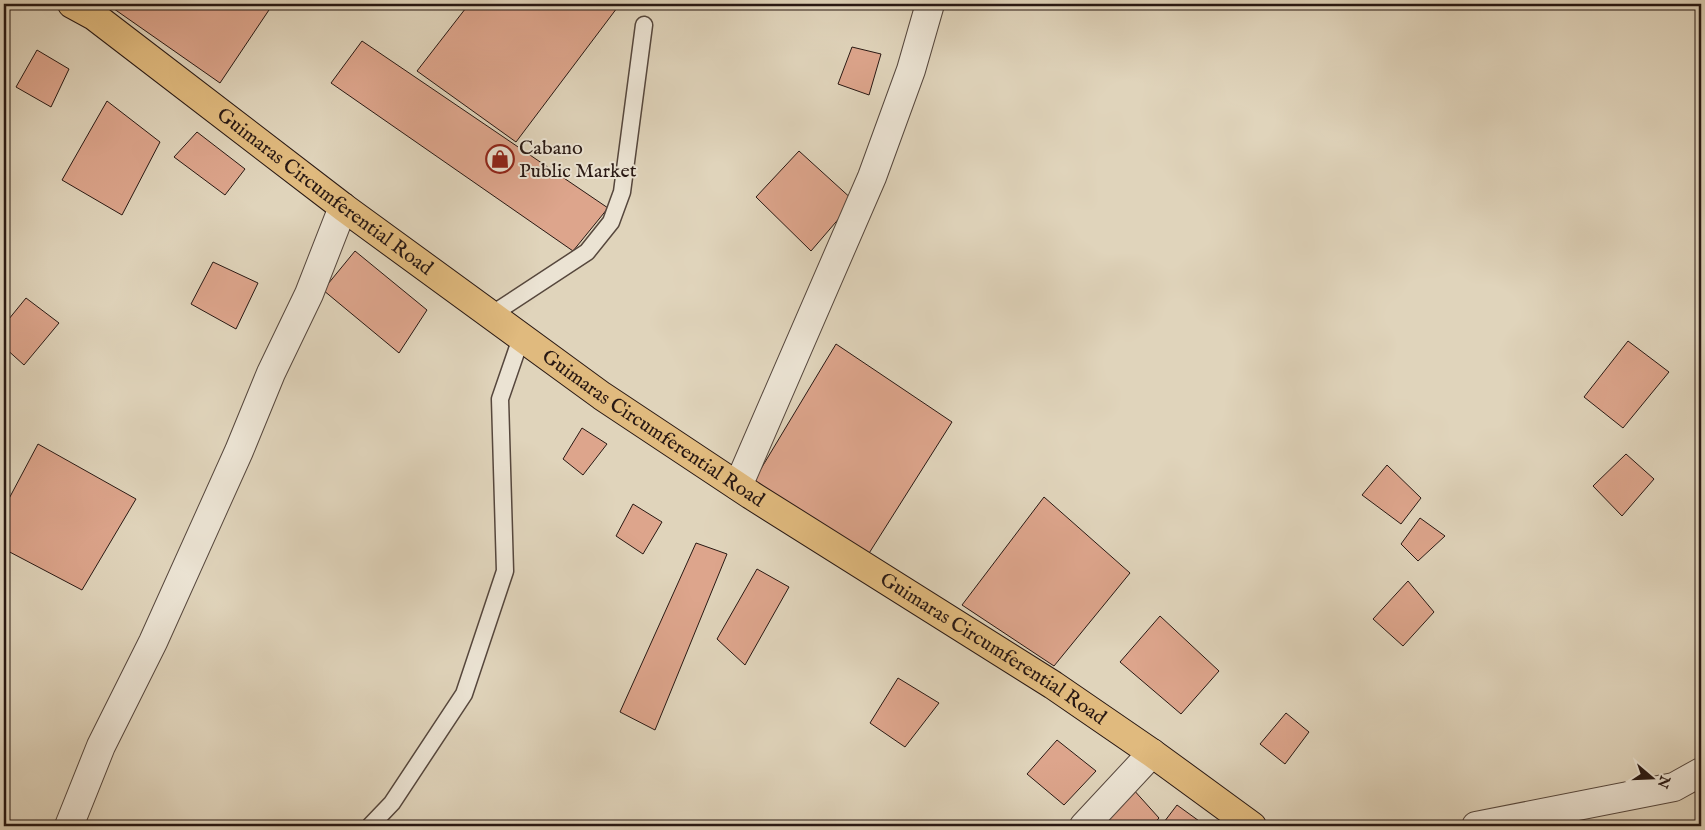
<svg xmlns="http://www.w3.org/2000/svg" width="1705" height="830" font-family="'IM FELL English',serif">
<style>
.building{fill:#dda58c;stroke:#281813}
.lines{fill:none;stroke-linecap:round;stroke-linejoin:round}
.service-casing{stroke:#56473d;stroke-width:19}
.minor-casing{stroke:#56473d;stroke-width:30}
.primary-casing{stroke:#281813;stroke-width:30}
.service{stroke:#ebe3d3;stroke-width:16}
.minor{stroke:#ebe3d3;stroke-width:28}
.primary{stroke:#e0ba7e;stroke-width:28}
.labels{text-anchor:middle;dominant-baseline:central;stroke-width:4;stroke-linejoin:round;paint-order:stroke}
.poi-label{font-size:20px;fill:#281813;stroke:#ebe3d3;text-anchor:start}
.street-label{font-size:20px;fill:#281813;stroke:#ebe3d3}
</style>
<rect width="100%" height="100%" fill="#e0d4bb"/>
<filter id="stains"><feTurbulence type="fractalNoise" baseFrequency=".004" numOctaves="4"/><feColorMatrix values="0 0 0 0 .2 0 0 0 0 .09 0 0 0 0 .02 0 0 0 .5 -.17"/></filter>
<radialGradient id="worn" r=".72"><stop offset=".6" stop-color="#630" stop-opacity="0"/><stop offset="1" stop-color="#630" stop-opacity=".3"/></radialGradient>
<path class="building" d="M107,4H273L220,83Z
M469,4H620L516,142L417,71Z
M362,41L608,208L573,251L331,83Z
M852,47L881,54L869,95L838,84Z
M37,50L69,69L51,107L16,87Z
M107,101L160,142L122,215L62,180Z
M197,132L245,169L225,195L174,157Z
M799,151L854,201L811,251L756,197Z
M355,251L427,310L399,353L323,290Z
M213,262L258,283L236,329L191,304Z
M26,298L59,323L24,365L4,347V325Z
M1628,341L1669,372L1623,428L1584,397Z
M836,344L952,422L866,558L753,482Z
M582,428L607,444L583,475L563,459Z
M38,444L136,499L82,590L4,549V508Z
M1626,454L1654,479L1622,516L1593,486Z
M1387,465L1421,498L1401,524L1362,495Z
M1044,497L1130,573L1054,666L962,605Z
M633,504L662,522L643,554L616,536Z
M1420,518L1445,536L1418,561L1401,544Z
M696,543L727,554L655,730L620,712Z
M757,569L789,587L745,665L717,639Z
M1408,581L1434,612L1403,646L1373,619Z
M1160,616L1219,671L1181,714L1120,662Z
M898,678L939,703L905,747L870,723Z
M1286,713L1309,732L1285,764L1260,744Z
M1057,740L1096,771L1064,805L1027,774Z
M1132,788L1159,818L1152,826H1098Z
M1177,805L1206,826H1161Z"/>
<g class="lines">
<defs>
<path id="service" d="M491,315L587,252L611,222L622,192L644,25
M370,826L392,803L464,694L505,571L500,399L521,338"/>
<path id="minor" d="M738,486L872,177L911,70L930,4
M69,826L101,746L153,642L239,451L271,373L309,294L343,207
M1084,826L1152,753
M1476,826L1674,787L1701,772"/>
<g id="primary">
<path id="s1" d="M72,4L94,16L343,207L602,396L751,495L1053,685L1152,753L1252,826"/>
</g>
</defs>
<use href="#service" class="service-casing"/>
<use href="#minor" class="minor-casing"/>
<use href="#primary" class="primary-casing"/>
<use href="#service" class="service"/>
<use href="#minor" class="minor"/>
<use href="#primary" class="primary"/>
</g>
<defs>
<symbol id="shop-ring" viewBox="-11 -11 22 22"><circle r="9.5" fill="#ebe3d3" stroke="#8f2418" stroke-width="1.5"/><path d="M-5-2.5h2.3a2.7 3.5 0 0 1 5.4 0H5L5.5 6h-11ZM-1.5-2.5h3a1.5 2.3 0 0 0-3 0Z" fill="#8f2418"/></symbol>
</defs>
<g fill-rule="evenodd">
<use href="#shop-ring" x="484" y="143" width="32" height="32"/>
</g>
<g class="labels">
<g class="poi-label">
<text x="519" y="148">Cabano<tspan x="519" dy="23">Public Market</tspan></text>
</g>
<g class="street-label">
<text stroke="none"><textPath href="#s1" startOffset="315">Guimaras Circumferential Road</textPath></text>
<text stroke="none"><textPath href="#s1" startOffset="720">Guimaras Circumferential Road</textPath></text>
<text stroke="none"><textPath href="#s1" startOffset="1125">Guimaras Circumferential Road</textPath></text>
</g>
</g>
<rect width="1705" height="830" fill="none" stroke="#e0d4bb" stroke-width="20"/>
<rect x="5" y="5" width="1695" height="820" fill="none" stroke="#281813" stroke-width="2.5"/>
<rect x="10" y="10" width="1685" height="810" fill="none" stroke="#281813"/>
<g transform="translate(1652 778) rotate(109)" stroke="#ebe3d3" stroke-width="4" paint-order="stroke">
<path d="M0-4L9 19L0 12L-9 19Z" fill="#281813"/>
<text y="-8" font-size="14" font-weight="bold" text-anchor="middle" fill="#281813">N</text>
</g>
<rect width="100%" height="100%" filter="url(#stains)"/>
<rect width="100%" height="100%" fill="url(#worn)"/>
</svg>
